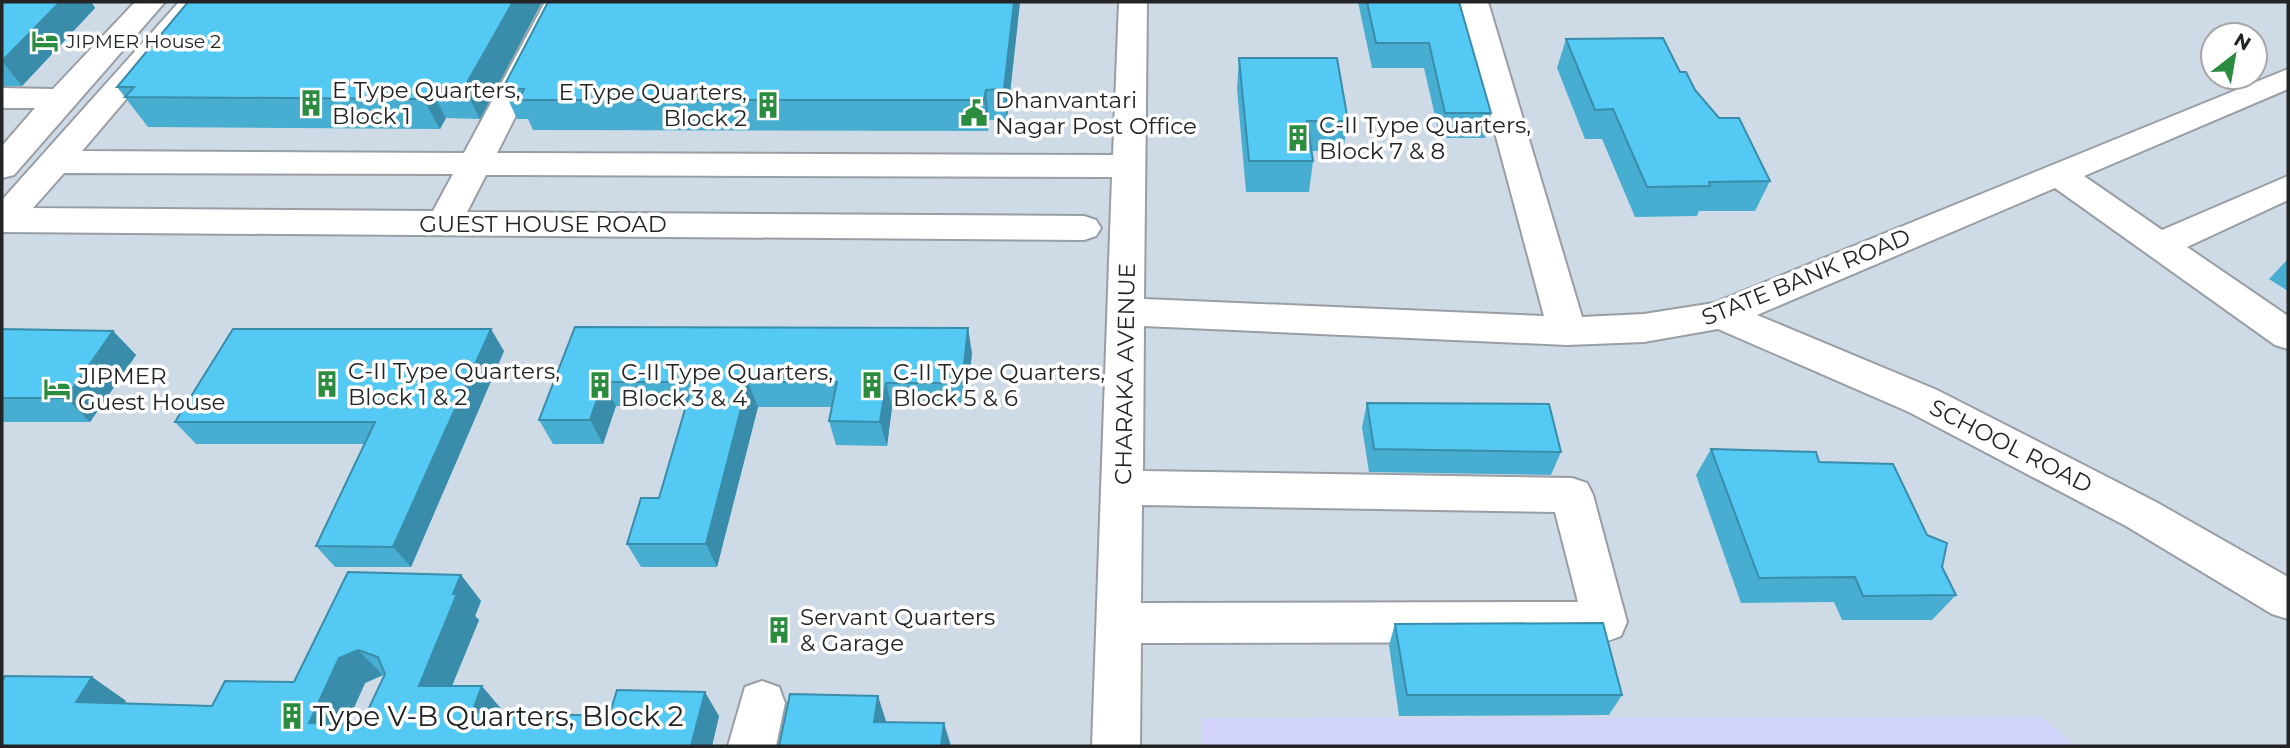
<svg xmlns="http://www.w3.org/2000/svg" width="2290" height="748" font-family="Montserrat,sans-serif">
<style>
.built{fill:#cedae5;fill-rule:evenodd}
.green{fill:#d2d4fb}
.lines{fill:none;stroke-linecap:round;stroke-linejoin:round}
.minor-casing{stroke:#989ea3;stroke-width:4}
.minor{fill:#fff;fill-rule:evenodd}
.wall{fill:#47add1;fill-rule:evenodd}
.shaded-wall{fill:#3a8daa}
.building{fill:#53c9f3;stroke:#3a8daa;stroke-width:2;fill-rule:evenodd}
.labels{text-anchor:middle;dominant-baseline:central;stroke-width:7;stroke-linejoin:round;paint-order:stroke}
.far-poi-label{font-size:19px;fill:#222426;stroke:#fff;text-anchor:start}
.poi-label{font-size:23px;fill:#222426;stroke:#fff;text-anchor:start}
.street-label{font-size:23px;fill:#222426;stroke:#fff}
.near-poi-label{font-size:28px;fill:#222426;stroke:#fff;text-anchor:start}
</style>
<rect width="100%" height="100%" fill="#e1e7ed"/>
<path class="built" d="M2,2H2288V746H2ZM2213,35H2255V77H2213Z"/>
<path class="green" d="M2041,717L2075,746H1203L1202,718Z"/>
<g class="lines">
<defs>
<path id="minor" d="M135,2H165L14,175L2,178V146L35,108H2V88L53,89Z
M179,2H209L82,151L464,153L545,2H573L497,153L1113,155L1119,2H1147L1144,299L1544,316L1460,2H1488L1582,317L1644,314L1714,303L2288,69V89L2084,176L2162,230L2288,176V200L2187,247L2288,316V349L2275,345L2055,188L1757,315L1937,390L2156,502L2288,577V619L2272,614L2126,526L1909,412L1718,329L1644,342L1567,345L1144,326L1143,471L1572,478L1587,483L1593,495L1627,622L1621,636L1605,642L1141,643L1140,746H1092L1112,177L486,175L467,212L1084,216L1096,220L1101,228L1096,236L1084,240L2,232V200ZM64,173L453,174L433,211L33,208ZM1142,505L1555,512L1578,602L1141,603Z
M762,681L779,687L785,703L776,746H728L745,687Z"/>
</defs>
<use href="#minor" class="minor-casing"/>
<use href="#minor" class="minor"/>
</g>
<path class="wall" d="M2,2H91L95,8L22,86H2Z
M542,2L480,119L446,118L440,129L148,127L117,87Z
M1020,2L1007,120H989L988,131L533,130L528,119H517L503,88Z
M1358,2H1459L1491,113L1485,138H1440L1424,68H1372Z
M1566,39L1680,72L1770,181L1755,211H1699L1697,216L1635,217L1602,139H1585L1557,68Z
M1239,58L1348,121L1343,151H1312L1313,161L1309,192H1246L1237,89Z
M2288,259V291L2269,279Z
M575,327L972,353L966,407H892L887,446L836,445L829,421L832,407H758L717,567H641L627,544L659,498L686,406H616L603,444H553L539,420Z
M2,329L113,331L136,355L90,422H2Z
M504,351L411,567H335L316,546L365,444H196L175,422Z
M1367,403L1561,452L1551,475L1369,472L1362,427Z
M1711,449L1819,462L1942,567L1956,595L1932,620H1842L1834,602L1741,603L1696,475Z
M461,575L481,601L475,616L479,620L452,686L503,711L502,713L609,716H719L712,746H2L92,677L126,701L124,704L212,706L294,682ZM383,675H384L361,725H346L365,683Z
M1395,624L1622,695L1609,715L1399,716L1389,645Z"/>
<path class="shaded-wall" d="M60,2H91L95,8L22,86L2,61Z
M513,2H542L480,119L464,88Z
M1014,2H1020L1007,120L1004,89Z
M430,88L446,118L440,129L423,99Z
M986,90L989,120L988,131L984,100Z
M968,328L972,353L966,407L962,383Z
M491,329L504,351L411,567L393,547Z
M113,331L136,355L90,422L66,398Z
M603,382L616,406L603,444L590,420Z
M748,382L758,407L717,567L706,544Z
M886,383L892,407L887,446L880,422Z
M461,575L481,601L475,616L479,620L442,710L419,686Z
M358,650L383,675L365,683L337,746L309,723L339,658Z
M92,677L126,701L111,726L76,702Z
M482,686L503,711L494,736L472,712Z
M705,692L719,716L712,746H691Z
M878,696L886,721L883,746L874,722Z
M944,723L951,746H941Z"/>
<path class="building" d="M2,2H60L2,61Z
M188,2H513L464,88H430L423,99L125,97L134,87H117Z
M548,2H1014L1004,89L986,90L984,100H519L524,89L503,88Z
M1367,2H1459L1491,113H1445L1429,43H1376Z
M1663,38L1680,72H1686L1695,90L1719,118H1739L1770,181L1709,182L1710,186L1647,187L1613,109L1595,110L1566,39Z
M1239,58H1337L1348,121H1307L1313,161H1249Z
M575,327L968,328L962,383H886L880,422L829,421L837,382H748L706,544H627L641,498H659L693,382H603L590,420H539Z
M2,329L113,331L66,398H2Z
M233,329H491L393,547L316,546L375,422H175Z
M1367,403L1549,404L1561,452L1374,449Z
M1711,449L1816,452L1819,462L1893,464L1927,535L1947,543L1942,567L1956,595L1863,596L1855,577L1759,578Z
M348,572L461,575L453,594H457L419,686H482L472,712L609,716L617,690L705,692L691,746H2V681L5,676L92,677L76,702L212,706L225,681L294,682ZM358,650L378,657L385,674L361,725L309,723L339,658Z
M1603,623L1622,695H1407L1395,624Z
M790,694L878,696L874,722L944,723L941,746H779Z"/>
<defs>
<symbol id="hotel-bare" viewBox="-9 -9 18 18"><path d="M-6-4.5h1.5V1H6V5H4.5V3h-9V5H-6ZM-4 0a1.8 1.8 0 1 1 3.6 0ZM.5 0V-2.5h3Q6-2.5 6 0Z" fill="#2b8b3e" stroke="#fff" stroke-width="2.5" paint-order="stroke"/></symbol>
<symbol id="building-bare" viewBox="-9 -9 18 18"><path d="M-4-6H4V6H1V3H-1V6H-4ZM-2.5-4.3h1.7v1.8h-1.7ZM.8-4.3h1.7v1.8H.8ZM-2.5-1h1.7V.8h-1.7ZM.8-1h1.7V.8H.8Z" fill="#2b8b3e" stroke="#fff" stroke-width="2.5" paint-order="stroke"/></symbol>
<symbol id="civic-bare" viewBox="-9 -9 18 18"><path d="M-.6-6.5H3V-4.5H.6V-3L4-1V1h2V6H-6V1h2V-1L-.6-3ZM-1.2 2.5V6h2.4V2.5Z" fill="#2b8b3e" stroke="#fff" stroke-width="2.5" paint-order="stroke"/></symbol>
</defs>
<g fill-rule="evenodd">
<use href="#hotel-bare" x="26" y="22" width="38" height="38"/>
<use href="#building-bare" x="292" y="84" width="38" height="38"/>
<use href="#building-bare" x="749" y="86" width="38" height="38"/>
<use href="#civic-bare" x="955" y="94" width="38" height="38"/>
<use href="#building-bare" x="1279" y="119" width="38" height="38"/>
<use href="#building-bare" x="308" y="365" width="38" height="38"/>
<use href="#building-bare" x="581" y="366" width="38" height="38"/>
<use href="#building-bare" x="853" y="366" width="38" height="38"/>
<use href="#hotel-bare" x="38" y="370" width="38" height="38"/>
<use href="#building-bare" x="760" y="611" width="38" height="38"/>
<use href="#building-bare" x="273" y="697" width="38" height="38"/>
</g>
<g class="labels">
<g class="far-poi-label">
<text x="66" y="41">JIPMER House 2</text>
</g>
<g class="poi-label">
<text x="332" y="90">E Type Quarters,<tspan x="332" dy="26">Block 1</tspan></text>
<text x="747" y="92" text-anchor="end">E Type Quarters,<tspan x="747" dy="26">Block 2</tspan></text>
<text x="995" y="100">Dhanvantari<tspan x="995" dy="26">Nagar Post Office</tspan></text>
<text x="1319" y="125">C-II Type Quarters,<tspan x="1319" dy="26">Block 7 &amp; 8</tspan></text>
<text x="348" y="371">C-II Type Quarters,<tspan x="348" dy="26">Block 1 &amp; 2</tspan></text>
<text x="621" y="372">C-II Type Quarters,<tspan x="621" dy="26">Block 3 &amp; 4</tspan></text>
<text x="893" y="372">C-II Type Quarters,<tspan x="893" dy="26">Block 5 &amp; 6</tspan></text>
<text x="78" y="376">JIPMER<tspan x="78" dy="26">Guest House</tspan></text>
<text x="800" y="617">Servant Quarters<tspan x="800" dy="26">&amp; Garage</tspan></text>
</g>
<g class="street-label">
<text x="543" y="224">GUEST HOUSE ROAD</text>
<text transform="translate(1806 277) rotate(-22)">STATE BANK ROAD</text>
<text transform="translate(1125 374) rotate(-89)">CHARAKA AVENUE</text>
<text transform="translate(2011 446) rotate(27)">SCHOOL ROAD</text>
</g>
<g class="near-poi-label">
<text x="313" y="716">Type V-B Quarters, Block 2</text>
</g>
</g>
<rect width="2290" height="748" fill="none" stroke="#222426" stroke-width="7"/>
<g transform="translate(2234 56) rotate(31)"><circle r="33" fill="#ffffff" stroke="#a7a7a8" stroke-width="2"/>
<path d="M0-5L12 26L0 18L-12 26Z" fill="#2b8b3e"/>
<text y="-10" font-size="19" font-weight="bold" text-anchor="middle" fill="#222426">N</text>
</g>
</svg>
